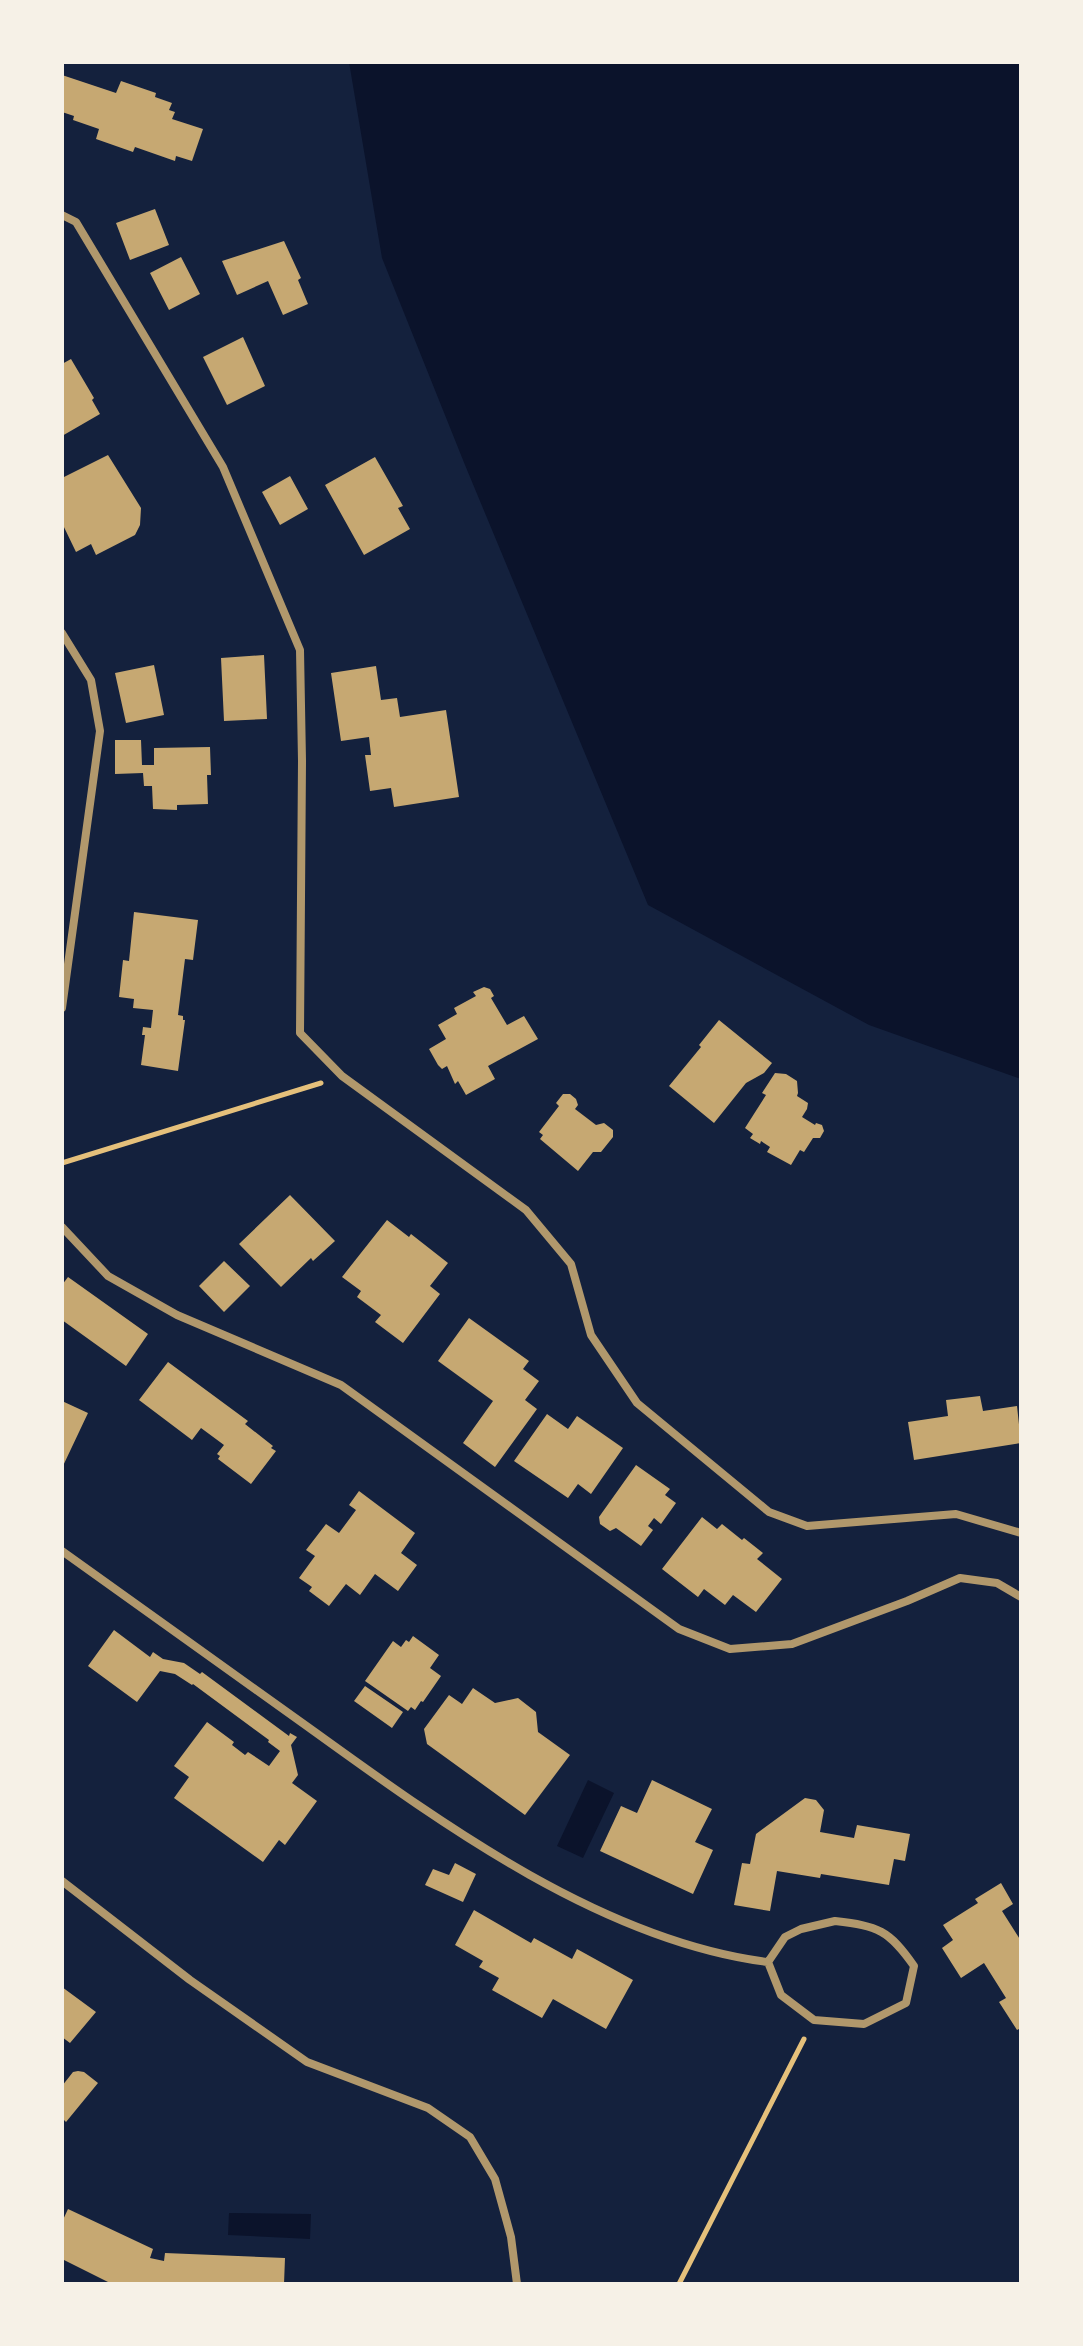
<svg xmlns="http://www.w3.org/2000/svg" width="1083" height="2346" font-family="Cabin,sans-serif">
<style>
.water{fill:#0b132b}
.building{fill:#c6a872}
.lines{fill:none;stroke-linecap:round;stroke-linejoin:round}
.path{stroke:#e5c07b;stroke-width:5}
.minor{stroke:#b1986c;stroke-width:8}
</style>
<rect width="100%" height="100%" fill="#14213d"/>
<path class="water" d="M349,62H1021V1079L869,1025L648,905L465,465L382,258Z
M588,1780L614,1793L583,1858L557,1846Z
M229,2213L311,2214L310,2239L228,2235Z"/>
<path class="building" d="M62,75L116,93L121,81L156,93L155,97L172,103L169,110L175,112L172,119L203,129L192,161L176,156L175,161L135,147L133,152L96,139L99,129L73,120L74,116L62,112Z
M155,209L169,245L130,260L116,223Z
M284,241L301,278L298,280L308,304L283,315L268,281L237,295L222,261Z
M181,257L200,294L169,310L150,273Z
M243,337L265,386L227,405L203,357Z
M71,359L94,398L92,400L100,414L62,436V364Z
M108,455L141,508L140,525L135,535L96,555L91,544L76,552L62,523V478Z
M375,457L403,506L398,508L410,529L364,555L325,485Z
M290,476L308,509L280,525L262,492Z
M264,655L267,719L224,721L221,658Z
M154,665L164,715L126,723L115,673Z
M376,666L381,700L397,698L400,717L446,710L459,797L394,807L391,788L370,791L365,755H371L369,737L341,741L331,673Z
M115,740H141L142,765H154V748L210,747L211,775H207L208,804L177,805V810L153,809L152,786H144L143,773L115,774Z
M134,912L198,920L193,960L185,959L178,1015L183,1016V1020H185L178,1071L141,1065L145,1035H142L143,1027L151,1028L153,1010L133,1008L134,999L119,997L123,960L129,961Z
M484,987L490,989L494,996L491,998L507,1025L524,1016L538,1039L488,1066L495,1079L466,1095L458,1081L455,1084L447,1066L442,1069L438,1065L429,1049L446,1039L438,1025L457,1014L454,1008L476,996L473,992Z
M719,1020L772,1063L764,1073L746,1083L714,1123L669,1086L701,1047L699,1045Z
M775,1073L786,1074L797,1081L798,1093L797,1096L808,1103L807,1109L802,1117L815,1125L816,1123L822,1125L824,1131L820,1138H813L804,1152L800,1150L791,1165L767,1152L770,1147L761,1141L760,1144L750,1138L753,1134L745,1128L766,1095L762,1093Z
M563,1094H570L576,1099L578,1105L575,1109L596,1125L604,1123L613,1130V1137L601,1152H593L578,1171L540,1139L543,1135L539,1132L559,1106L556,1103Z
M290,1195L335,1241L313,1261L311,1258L281,1287L239,1244Z
M387,1220L409,1237L411,1234L448,1263L430,1286L440,1294L403,1343L375,1322L381,1315L357,1297L361,1291L342,1277Z
M224,1261L250,1286L224,1312L199,1286Z
M68,1277L148,1334L126,1366L62,1320V1285Z
M469,1318L529,1361L523,1369L539,1381L525,1400L537,1409L495,1467L463,1443L493,1401L438,1361Z
M168,1362L248,1421L245,1424L273,1446L271,1448L276,1451L251,1484L218,1459L220,1456L217,1454L224,1445L201,1428L192,1440L139,1400Z
M980,1396L983,1411L1017,1406L1021,1443L914,1460L908,1422L948,1416L946,1400Z
M62,1401L88,1413L62,1468Z
M547,1414L568,1429L577,1416L623,1448L591,1494L578,1484L568,1498L514,1461Z
M636,1465L670,1489L665,1495L676,1503L661,1524L654,1518L648,1526L653,1530L641,1546L616,1528L610,1531L600,1524L599,1517Z
M359,1491L415,1533L401,1553L417,1565L398,1591L375,1574L360,1595L346,1584L329,1606L309,1591L312,1587L299,1578L315,1556L306,1550L326,1524L339,1533L356,1510L349,1505Z
M702,1517L717,1529L722,1524L742,1540L744,1538L763,1553L757,1559L782,1579L756,1612L733,1595L725,1605L704,1589L698,1597L662,1569Z
M114,1630L150,1657L153,1652L163,1659L184,1663L200,1674L202,1672L289,1736L290,1733L297,1737L291,1745L298,1775L292,1783L317,1801L285,1845L279,1840L263,1862L174,1798L189,1777L174,1766L207,1722L234,1742L232,1745L245,1755L248,1752L269,1766L280,1751L268,1742L269,1740L193,1684L192,1685L175,1674L160,1671L137,1702L88,1666Z
M413,1636L439,1655L430,1668L441,1676L423,1702L421,1701L415,1710L411,1707L408,1711L365,1681L393,1641L401,1647L406,1640L409,1642Z
M365,1686L403,1712L392,1728L354,1701Z
M473,1688L495,1703L518,1698L536,1712L538,1732L570,1755L525,1815L427,1744L424,1729L449,1695L462,1704Z
M652,1780L712,1809L695,1842L713,1850L693,1894L600,1851L621,1806L637,1813Z
M805,1798L816,1800L824,1810L820,1832L854,1838L857,1825L910,1834L905,1861L894,1859L889,1885L821,1874L820,1878L777,1871L770,1911L734,1905L742,1863L750,1864L756,1834Z
M455,1863L476,1874L463,1902L425,1885L433,1869L449,1875Z
M1001,1883L1013,1904L1002,1911L1021,1941V2028L1017,2030L999,2002L1006,1998L984,1963L961,1978L942,1948L953,1940L943,1925L978,1903L975,1899Z
M474,1910L531,1943L534,1938L572,1959L577,1949L633,1980L606,2029L553,1999L542,2018L492,1990L499,1978L479,1967L483,1961L455,1945Z
M62,1987L96,2012L70,2043L62,2037Z
M78,2071L84,2072L98,2083L66,2122L62,2118V2086L73,2072Z
M68,2209L153,2249L150,2258L164,2261L165,2253L285,2258L284,2284H112L62,2259V2222Z"/>
<g class="lines">
<path class="path" d="M62,1163L321,1083
M679,2284L804,2039"/>
<path class="minor" d="M62,215L76,222L223,467L300,650L302,761L300,1033L342,1076L526,1210L571,1264L591,1335L637,1403L769,1512L807,1526L956,1514L1021,1533
M62,633L91,680L100,731L62,1008
M62,1227L108,1276L177,1315L341,1385L679,1629L730,1649L792,1644L907,1601L960,1578L997,1583L1021,1597
M62,1551C144,1610 226,1668 308,1727C441,1823 602,1941 768,1962
M62,1881L190,1980L307,2062L428,2108L470,2137L495,2179L511,2237L517,2284
M835,1921C878,1926 889,1930 914,1966L906,2003L864,2024L814,2020L781,1995L768,1962L785,1937L801,1929Z"/>
</g>
<rect width="1083" height="2346" fill="none" stroke="#f6f1e7" stroke-width="128"/>
</svg>
